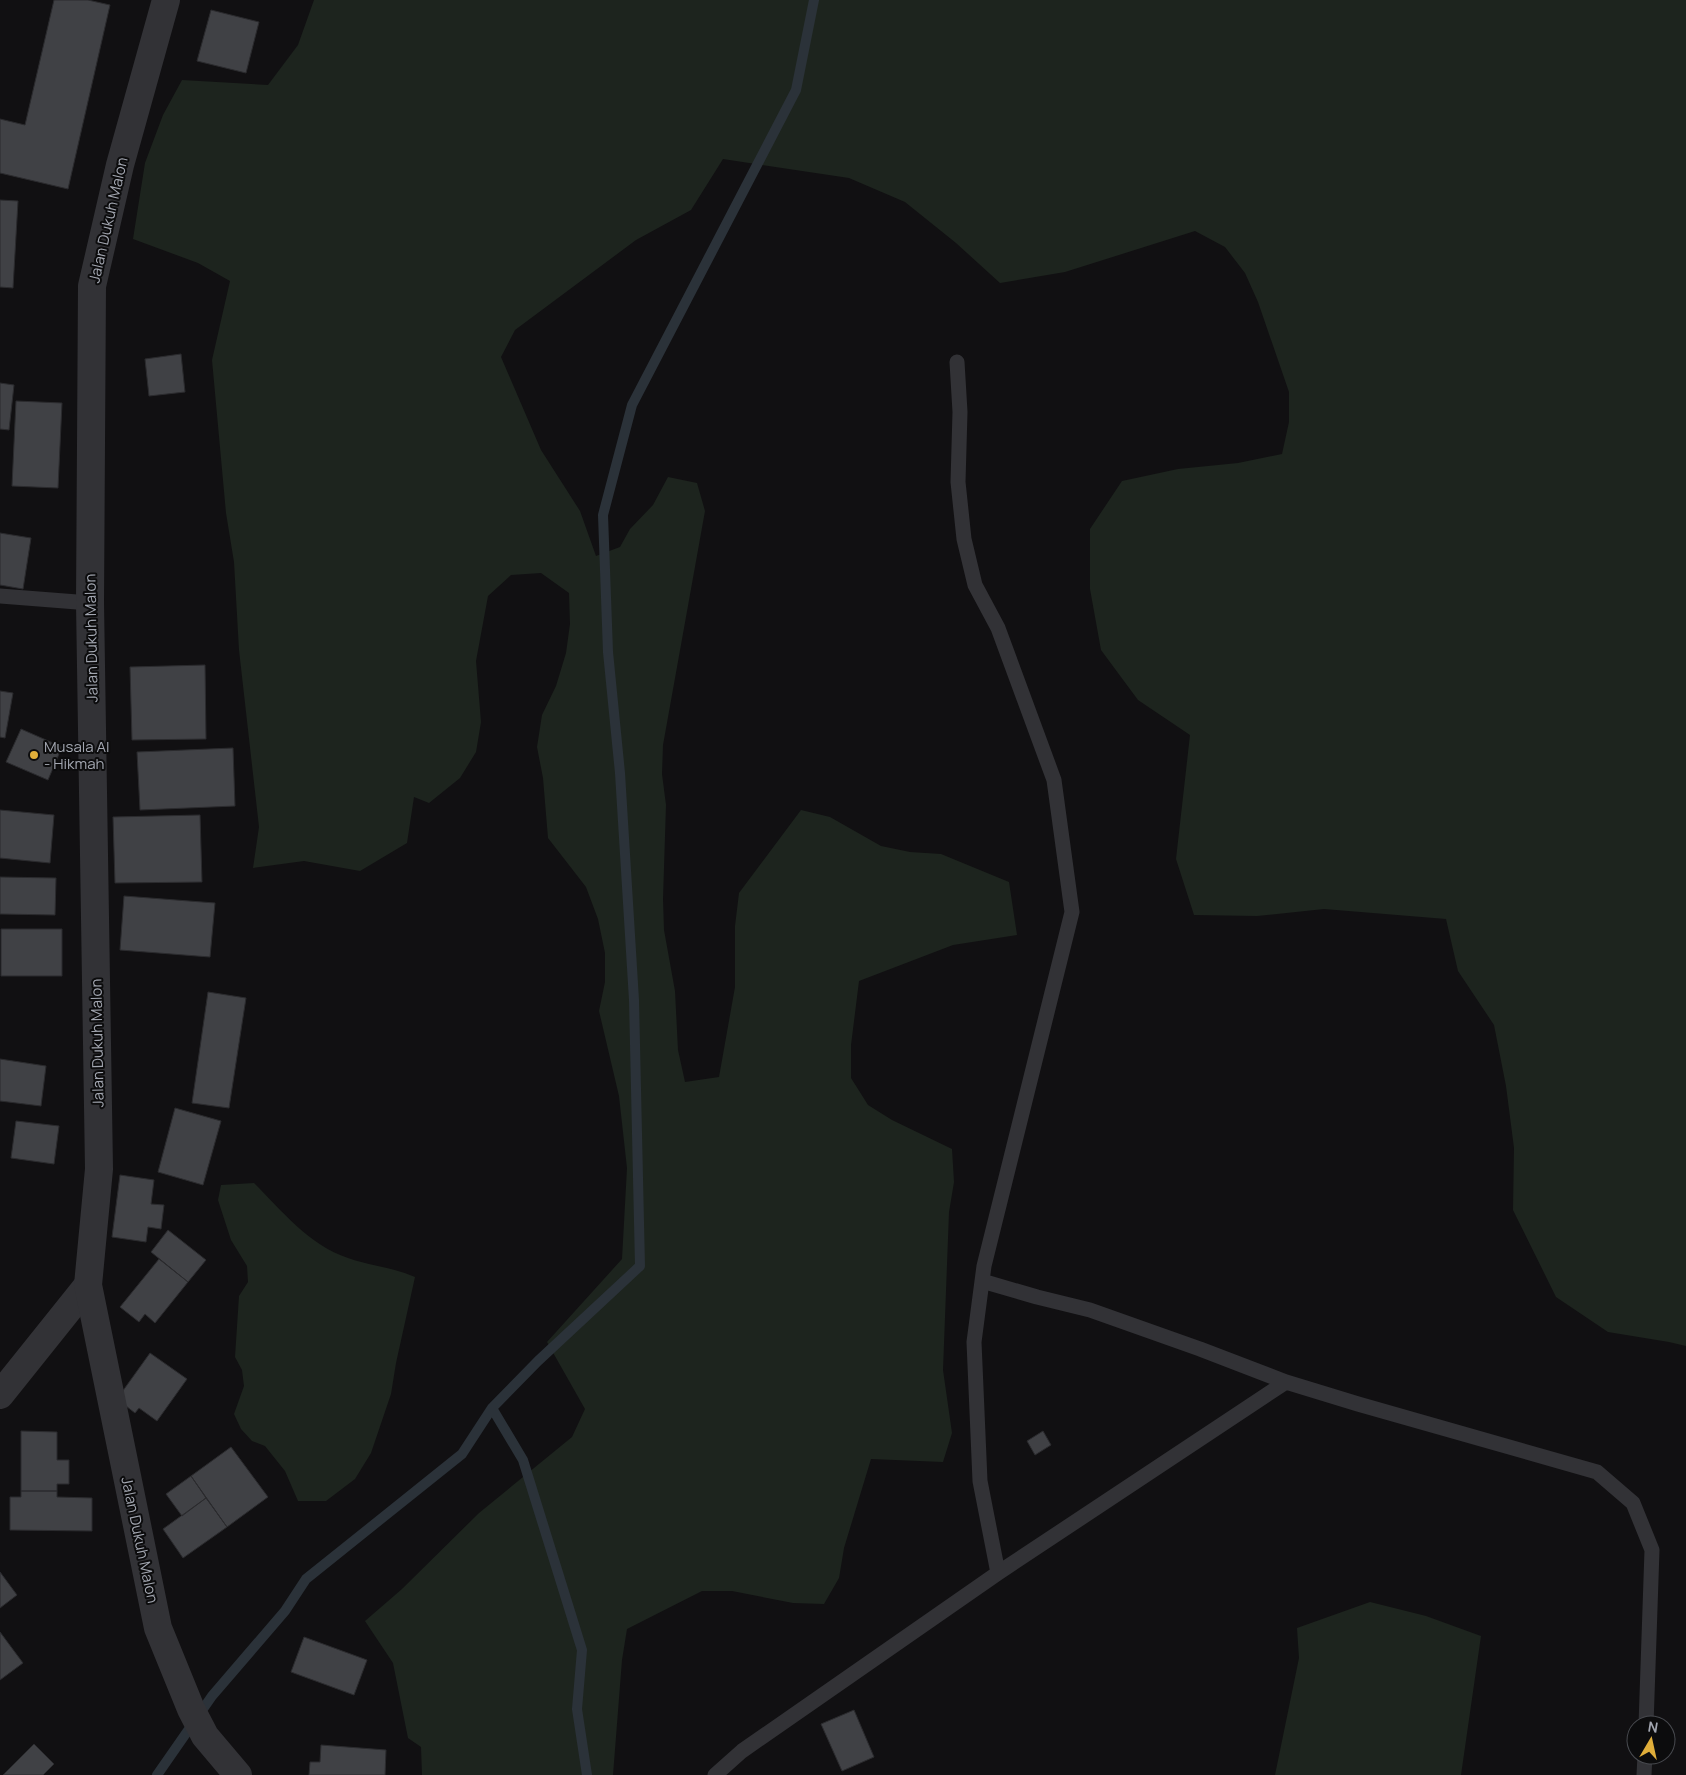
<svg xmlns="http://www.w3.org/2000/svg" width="1686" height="1775" font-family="Manrope,sans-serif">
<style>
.green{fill:#1d241e}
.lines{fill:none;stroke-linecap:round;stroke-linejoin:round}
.stream{stroke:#2b3239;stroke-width:10}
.building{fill:#404145;stroke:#2b2b2e}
.service{stroke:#323236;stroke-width:15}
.minor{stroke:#323236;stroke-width:28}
.tertiary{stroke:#323236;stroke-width:28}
.poi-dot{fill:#e0ae3a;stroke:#0c0c0d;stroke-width:2}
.labels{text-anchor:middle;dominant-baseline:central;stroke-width:4;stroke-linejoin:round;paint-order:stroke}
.street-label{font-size:15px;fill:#a3a7b1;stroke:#0c0c0d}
.poi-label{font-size:15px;fill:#a3a7b1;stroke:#0c0c0d;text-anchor:start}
</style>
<rect width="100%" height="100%" fill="#111012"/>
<path class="green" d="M314,0H1686V1346L1669,1342L1608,1332L1556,1297L1513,1210L1514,1148L1506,1086L1494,1025L1458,971L1446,919L1324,909L1257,916L1194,915L1176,859L1190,735L1138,700L1101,650L1090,589V529L1122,481L1178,469L1238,463L1282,454L1289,422V392L1258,302L1245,273L1225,247L1195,231L1065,272L1000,283L956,243L905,202L849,178L723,159L691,210L636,240L515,330L501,357L541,450L580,511L596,556L620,547L630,529L653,505L668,477L697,483L705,511L663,745L662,774L666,805L663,899L664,930L675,991L678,1050L685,1082L719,1077L735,987V926L739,893L801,810L830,817L881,846L910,852L941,854L1009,882L1017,935L953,945L859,981L851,1045V1078L868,1105L892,1120L952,1149L954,1182L949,1212L943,1370L952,1433L943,1462L871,1459L844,1548L839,1578L824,1604L793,1603L732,1591H702L627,1629L622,1660L613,1775H422L421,1747L408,1738L393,1663L365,1621L402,1589L479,1513L572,1437L585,1409L547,1342L622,1259L627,1168L619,1096L599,1011L605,982V953L598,919L586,887L548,838L543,778L537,747L542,715L556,686L566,653L570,624L569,593L541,573L511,575L488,596L476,661L481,722L476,752L460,778L429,803L414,797L407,843L360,871L304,861L253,868L259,827L239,650L234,562L226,513L212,360L230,281L198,263L133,239L145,163L163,115L182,80L268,85L298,45Z
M254,1183C282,1211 309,1245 348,1258C370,1266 392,1267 415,1277L396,1363L391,1394L371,1453L355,1479L326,1501H298L285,1471L265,1446L252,1441L241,1429L234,1414L244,1386L242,1370L235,1357L239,1296L248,1282L247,1266L231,1240L218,1200L221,1185Z
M1370,1602L1426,1616L1481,1636L1461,1775H1275L1299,1658L1297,1628Z"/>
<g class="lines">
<path class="stream" d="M492,1408L523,1460L582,1650L577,1709L587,1775
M157,1775L212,1696L285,1611L306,1579L462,1454L492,1408L538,1361L640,1266L634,1000L620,773L608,652L603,515L632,405L796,90L814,0"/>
</g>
<path class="building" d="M54,0H88L110,5L68,189L0,173V119L25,125Z
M211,10L259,22L246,73L197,61Z
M0,200L18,201L13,288L0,287Z
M181,354L185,392L149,396L145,359Z
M0,383L14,385L9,430L0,429Z
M16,401L62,403L58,488L12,486Z
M0,533L31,538L23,589L0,585Z
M205,665L206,739L132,740L130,667Z
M0,691L13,693L5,738L0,737Z
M21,729L62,747L48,780L6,762Z
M233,748L235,806L140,810L137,752Z
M0,810L54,815L50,863L0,858Z
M200,815L202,882L115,883L113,817Z
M0,877L56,878L55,915L0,914Z
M124,896L215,903L210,957L120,950Z
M1,929H62V976H1Z
M208,992L246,998L229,1108L192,1103Z
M0,1059L46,1066L41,1106L0,1101Z
M175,1108L221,1121L203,1185L158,1172Z
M16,1121L59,1126L54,1164L11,1158Z
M120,1175L154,1180L151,1204L164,1205L161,1229L148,1227L146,1242L112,1237Z
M168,1230L206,1260L188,1282L151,1252Z
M159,1259L188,1282L155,1323L145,1314L139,1322L120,1307Z
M150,1353L187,1379L157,1421L139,1408L135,1413L117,1399Z
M21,1431L57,1432V1460H69V1484H57V1491H21Z
M1043,1431L1051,1445L1035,1455L1027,1441Z
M231,1447L268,1497L227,1527L191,1476Z
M191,1476L206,1498L182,1516L166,1494Z
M21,1491H57V1497L92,1498V1531L10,1530V1497H21Z
M206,1498L227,1527L183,1558L163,1529Z
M0,1572L17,1595L0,1608Z
M0,1632L23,1663L0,1680Z
M304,1637L367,1660L354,1695L291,1672Z
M854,1710L874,1757L842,1771L821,1724Z
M34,1744L54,1764L43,1775H3Z
M321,1745L386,1750L385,1775H309L310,1762H320Z"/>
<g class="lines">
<path class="service" d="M957,362L960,412L958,482L964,539L975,585L998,628L1054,780L1072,912L984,1266L974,1342L980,1481L998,1573
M0,596L90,603
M982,1281L1037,1297L1090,1310L1200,1349L1286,1382
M715,1775L742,1751L998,1573L1286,1382L1358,1404L1597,1472L1633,1503L1652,1550L1646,1725
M1644,1775L1645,1755"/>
<path class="minor" d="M0,1395L88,1285"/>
<path class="tertiary" d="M166,0L120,165L92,286L90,603L99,1169L88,1285L158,1628L191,1709L205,1736L238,1775"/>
</g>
<circle class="poi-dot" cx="34" cy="755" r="5"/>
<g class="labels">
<g class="street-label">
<text transform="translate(108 220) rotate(-77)">Jalan Dukuh Malon</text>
<text transform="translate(91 638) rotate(-91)">Jalan Dukuh Malon</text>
<text transform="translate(97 1043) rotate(-91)">Jalan Dukuh Malon</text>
<text transform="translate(140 1540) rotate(78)">Jalan Dukuh Malon</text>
</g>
<g class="poi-label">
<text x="44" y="746">Musala Al<tspan x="44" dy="17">- Hikmah</tspan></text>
</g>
</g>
<g transform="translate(1651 1740) rotate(9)"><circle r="24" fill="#0c0c0d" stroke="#484a4f"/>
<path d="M0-4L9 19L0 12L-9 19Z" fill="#e0ae3a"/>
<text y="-8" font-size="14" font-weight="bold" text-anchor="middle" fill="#a3a7b1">N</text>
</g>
</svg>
